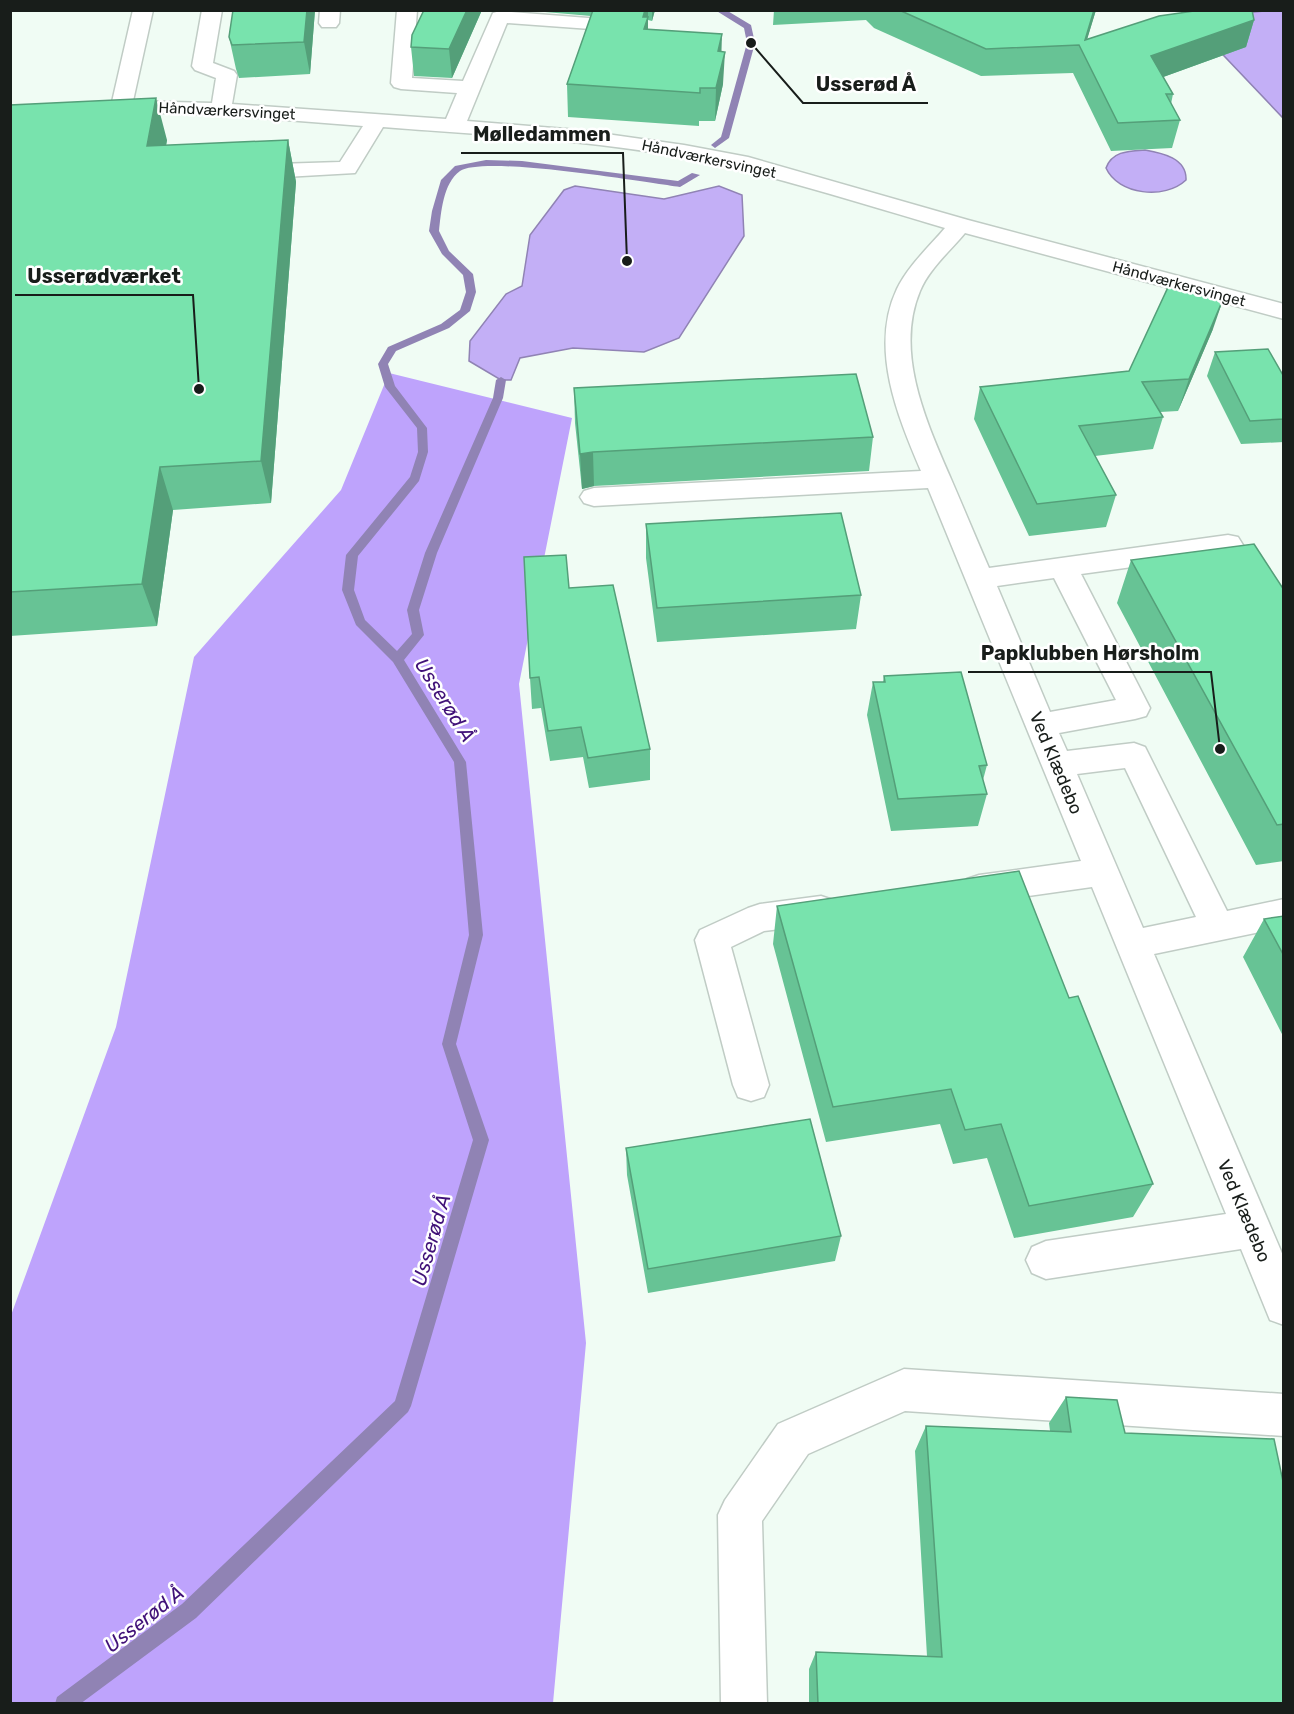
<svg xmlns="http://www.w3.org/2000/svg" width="1294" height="1714" font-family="Rubik,sans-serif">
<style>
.forest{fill:#bea3fc}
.water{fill:#c3aff6;stroke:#9083b4;stroke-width:1.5}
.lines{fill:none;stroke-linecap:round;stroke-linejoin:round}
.stream{fill:#9083b4;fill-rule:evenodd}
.minor-casing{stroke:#c0ccc5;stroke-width:3}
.minor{fill:#fff;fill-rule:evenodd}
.wall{fill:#67c395}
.shaded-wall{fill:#549f79}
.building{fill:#78e3ad;stroke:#549f79;stroke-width:1.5}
.labels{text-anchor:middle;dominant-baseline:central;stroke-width:5;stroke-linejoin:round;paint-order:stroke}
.far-street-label{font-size:15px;fill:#181d1a;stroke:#fff}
.street-label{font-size:18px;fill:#181d1a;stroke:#fff}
.water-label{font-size:20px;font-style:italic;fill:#401178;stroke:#fff}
.leader{fill:none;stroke:#181d1a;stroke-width:2}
.callout-dot{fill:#181d1a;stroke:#fff;stroke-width:2}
.callout-label{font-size:20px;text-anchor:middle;font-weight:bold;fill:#181d1a;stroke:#fff;stroke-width:5;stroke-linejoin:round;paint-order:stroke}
</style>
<rect width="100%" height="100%" fill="#f0fcf4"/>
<path class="forest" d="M389,373L572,418L519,684L586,1343L553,1703H11L10,1318L116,1027L194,657L341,490Z"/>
<path class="water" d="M1264,11H1283V118L1189,19Z
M1145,150C1162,153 1187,158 1186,180C1165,200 1118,195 1106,168C1112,151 1129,151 1145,150Z
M575,186L664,199L719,186L742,195L744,236L679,338L644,352L573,348L520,358L511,380H501L469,361L470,341L506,294L522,286L530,235L564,190Z"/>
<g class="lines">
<path class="stream" d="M715,10H726L751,25L755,43L729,138L715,148L711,145L721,137L747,43L744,28Z
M486,160L522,161L678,181L692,173L700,175L680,187C643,182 484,155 460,171C443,183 441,213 439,231L449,251L473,274L476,292L470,311L449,328L396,351L388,364L395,386L427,428L428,452L419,481L358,556L354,590L365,620L397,651L412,634L407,610L425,553L493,398L496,380L501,377L506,380L503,398L437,553L419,610L424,635L404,660L466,762L483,935L456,1044L489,1140L411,1406L408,1412L196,1618L80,1704H55L57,1697L182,1604L395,1401L473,1140L442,1044L469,935L454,762L393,662L356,625L342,590L346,555L410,477L418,452L417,428L385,387L378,364L388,347L441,324L460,310L466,292L463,275L442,254L429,231L432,211L441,180L455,166Z"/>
<defs>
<path id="minor" d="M133,10H153L133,101L212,103L216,78L195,70L192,66L202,10H222L213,63L234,71L237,75L232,104L446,119L457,93L401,89L394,87L391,83L397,10H417L412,78L463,81L493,13L500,11L639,22L642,26L639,30L632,32L507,23L467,121L578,130L684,145L748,157L968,220L1284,304V319L965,233C950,251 929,269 920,291C894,353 927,423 951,479C964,509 976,538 989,568L1228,535L1238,537L1284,611V646L1274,643L1220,555L1081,574L1150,708L1146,716L1135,719L1059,733L1067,751L1134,743L1145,747L1227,911L1284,899V927L1154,954L1284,1258V1325L1270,1320L1241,1249L1046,1279L1032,1273L1026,1260L1032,1247L1046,1241L1226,1214L1092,887L979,903L967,899L962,889L967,879L979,875L1081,861L928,488L594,506L584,503L580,497L584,491L594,488L921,471C898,417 869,348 897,289C908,266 929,247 945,228C860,203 774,175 686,158C587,139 484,135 383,127L355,173L249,179L241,177L238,172L241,167L249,165L340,162L363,126L221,115L108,111L105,107L112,102ZM1054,578L1116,700L1050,712L997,586ZM1125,768L1196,917L1143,928L1077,774Z
M320,10H340L339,23L336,27H322L319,23Z
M821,896L833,900L838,910L833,920L821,924L764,931L731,947L769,1085L764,1097L751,1101L738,1097L733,1085L695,940L700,930L748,908L760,904Z
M904,1369L1284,1394V1436L905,1411L808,1454L762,1521L767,1704H721L718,1515L725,1500L778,1424Z"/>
</defs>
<use href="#minor" class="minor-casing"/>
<use href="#minor" class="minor"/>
</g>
<path class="wall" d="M315,10L310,74L239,78L236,69L229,37Z
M482,10L452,78L414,76L411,47Z
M522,10H655L652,21L648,20V29L722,52L723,84L715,121H699V126L568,117L567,84L591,16Z
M774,10H1096L1087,39L1254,20L1246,47L1163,77L1173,94L1171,104L1180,120L1172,148L1111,151L1073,73L981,76L874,28L866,20L773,25Z
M10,105L167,140L166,146L288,140L296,182L271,503L173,510L157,626L10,636Z
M1213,329L1178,411L1160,412L1163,417L1153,449L1095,456L1116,495L1106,527L1029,536L974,419L980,387L1129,371Z
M1215,352L1284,377V442L1241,444L1207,376Z
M574,388L873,437L869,471L594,486L582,489L575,423Z
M646,524L861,595L856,629L657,642L646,558Z
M1131,560L1284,590V861L1256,865L1117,603Z
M569,588L650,749V780L589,788L583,757L550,761L541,708L532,709L530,678Z
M884,676L987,765L983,780L987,794L978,826L891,831L867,715L873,682H883Z
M777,906L1069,998L1153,1184L1133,1217L1014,1238L987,1158L953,1164L940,1124L826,1142L773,944Z
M1284,916V1038L1243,957L1264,919Z
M626,1148L841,1236L835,1261L648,1293L627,1175Z
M1066,1397L1125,1433L1284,1704H809V1669L816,1652L927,1656L915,1451L926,1426L1050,1431L1049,1423Z"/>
<path class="shaded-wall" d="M307,10H315L310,74L304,42Z
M467,10H482L452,78L449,49Z
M645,10H648V49L644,61L643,17Z
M652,10H655L652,21Z
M1094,10H1096L1083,53L1085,40Z
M1254,20L1246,47L1144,84L1151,56Z
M722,34L721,66L718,51Z
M725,52L723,84L715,121L716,88Z
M156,98L167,140L158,188L147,146Z
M288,140L296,182L271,503L261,461Z
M1224,297L1213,329L1178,411L1189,379Z
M593,452L594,486L582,489L580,454Z
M160,467L173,510L157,626L142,584Z"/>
<path class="building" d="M233,10H307L304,42L232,45L229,37Z
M424,10H467L449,49L411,47L412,35Z
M593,10H645L643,17H648L644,29L722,34L718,51L725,52L716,88H700V93L567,84Z
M899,10H1094L1085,40L1159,16L1201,10H1252L1254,20L1151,56L1173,94H1166L1180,120L1118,123L1079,45L986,49Z
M156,98L147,146L288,140L261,461L160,467L142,584L10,592V105Z
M1170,283L1224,297L1189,379L1142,382L1163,417L1079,426L1116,495L1037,504L980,387L1129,371Z
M1268,349L1284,377V419L1250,421L1215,352Z
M856,374L873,437L593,452L580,454L574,388Z
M841,513L861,595L657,608L646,524Z
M1254,544L1284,590V824L1277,825L1131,560Z
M566,555L569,588L613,585L650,749L588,758L581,727L548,731L539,677L530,678L524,557Z
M961,672L987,765L979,766L987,794L898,799L873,682H885L884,676Z
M1019,871L1069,998L1078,996L1153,1184L1029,1206L1001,1124L965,1130L951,1089L833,1107L777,906Z
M1284,916V956L1264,919Z
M810,1119L841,1236L648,1269L626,1148Z
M1066,1397L1117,1400L1125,1433L1274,1439L1284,1486V1704H818L816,1652L942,1657L926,1426L1071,1432Z"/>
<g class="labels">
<g class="far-street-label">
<text transform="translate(227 111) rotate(3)">Håndværkersvinget</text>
<text transform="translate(709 159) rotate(12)">Håndværkersvinget</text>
<text transform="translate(1179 284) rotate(15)">Håndværkersvinget</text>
</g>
<g class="street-label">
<text transform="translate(1056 763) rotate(67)">Ved Klædebo</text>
<text transform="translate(1244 1211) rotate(67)">Ved Klædebo</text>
</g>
<g class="water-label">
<text transform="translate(445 700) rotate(58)">Usserød Å</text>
<text transform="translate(431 1240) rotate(-74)">Usserød Å</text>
<text transform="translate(144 1619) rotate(-38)">Usserød Å</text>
</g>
</g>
<path class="leader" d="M751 43L803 103H928M627 261L623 153H461M199 389L193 295H15M1220 749L1211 672H968"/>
<g class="callout-dot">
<circle cx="751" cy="43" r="6"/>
<circle cx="627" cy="261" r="6"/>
<circle cx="199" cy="389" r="6"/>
<circle cx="1220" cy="749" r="6"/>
</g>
<g class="callout-label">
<text x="866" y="91">Usserød Å</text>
<text x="542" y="141">Mølledammen</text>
<text x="104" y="283">Usserødværket</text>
<text x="1090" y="660">Papklubben Hørsholm</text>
</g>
<rect width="1294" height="1714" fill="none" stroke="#181d1a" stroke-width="24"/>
</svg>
